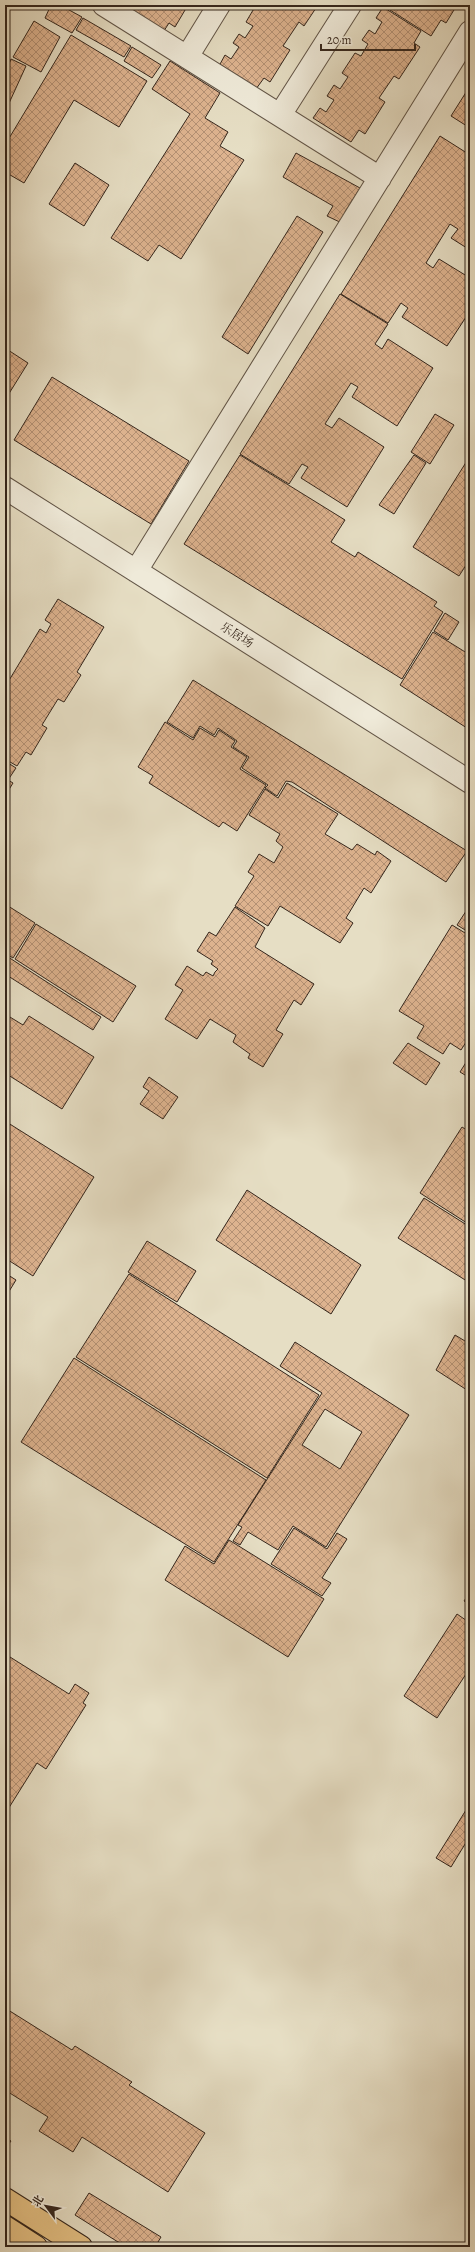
<svg xmlns="http://www.w3.org/2000/svg" width="475" height="2252" font-family="Alegreya,'Noto Serif SC',serif">
<style>
.building{fill:url(#building-cross-hatch);stroke:#35261c;fill-rule:evenodd}
.lines{fill:none;stroke-linecap:round;stroke-linejoin:round}
.minor-casing{stroke:#615446;stroke-width:24}
.major-casing{stroke:#35261c;stroke-width:24}
.minor{stroke:#efead9;stroke-width:22}
.major{stroke:#e3bf82;stroke-width:22}
.labels{text-anchor:middle;dominant-baseline:central;stroke-width:3.5;stroke-linejoin:round;paint-order:stroke}
.street-label{font-size:12px;fill:#35261c;stroke:#efead9}
</style>
<defs>
<pattern id="building-cross-hatch" width="8" height="8" patternUnits="userSpaceOnUse"><rect width="8" height="8" fill="#ddb38f"/><path d="M0 0l8 8M0 8l8-8" fill="none" stroke="#b49174"/></pattern>
</defs>
<rect width="100%" height="100%" fill="#e6dec4"/>
<filter id="stains"><feTurbulence type="fractalNoise" baseFrequency=".005" numOctaves="4"/><feColorMatrix values="0 0 0 0 .2 0 0 0 0 .09 0 0 0 0 .02 0 0 0 .5 -.17"/></filter>
<radialGradient id="worn" r=".72"><stop offset=".6" stop-color="#630" stop-opacity="0"/><stop offset="1" stop-color="#630" stop-opacity=".3"/></radialGradient>
<path class="building" d="M51,5H60L82,17L72,33L45,18Z
M127,5H188L175,27L169,23L162,34L124,10Z
M256,5H318L304,26L299,22L283,46L290,50L270,82L264,78L256,89L219,66L225,55L231,59L239,47L233,43L239,34L245,38L253,26L246,22Z
M393,5H457L446,23L441,20L431,36L390,10Z
M383,7L421,31L414,43L420,47L399,79L394,76L379,98L385,102L365,134L359,130L351,142L313,118L320,108L326,112L334,100L327,96L334,85L340,89L348,77L342,73L355,53L361,56L368,44L362,40L369,30L375,34L382,22L376,18Z
M83,18L131,46L124,57L76,30Z
M34,21L60,37L41,72L13,57Z
M71,35L147,81L119,127L74,100L24,183L5,172V145Z
M132,47L161,65L152,78L124,61Z
M11,59L26,66L5,112V74Z
M170,61L220,93L205,118L228,132L220,146L244,160L181,259L159,245L148,261L111,238L190,114L152,89Z
M470,86V128L451,116Z
M440,136L470,155V250L451,238L458,229L450,224L426,263L433,268L439,259L470,278V311L447,346L402,317L408,308L401,303L388,323L341,294Z
M296,153L360,188L345,212L352,216L346,225L327,216L333,206L283,177Z
M75,163L109,185L84,226L49,204Z
M297,216L323,232L248,354L222,337Z
M340,294L388,324L375,344L382,349L388,339L433,368L397,426L352,397L358,387L351,383L325,424L332,428L339,418L384,447L347,507L301,478L308,467L302,464L289,484L240,454Z
M5,348L28,363L5,400Z
M52,377L189,461L151,524L14,440Z
M435,414L454,425L430,464L411,452Z
M240,455L345,520L331,542L355,557L358,552L437,602L434,606L443,612L402,679L184,544Z
M414,455L426,463L394,514L379,505Z
M470,456V559L459,576L413,547Z
M58,599L104,627L77,672L81,675L64,702L58,699L42,725L47,728L31,755L26,752L17,766L5,759V687L40,629L46,633L51,624L45,620Z
M445,613L459,622L448,640L434,631Z
M433,632L470,655V730L400,685Z
M193,680L467,851L446,882L292,782L286,781L277,796L265,788L268,785L242,768L249,757L233,747L237,741L218,728L214,735L200,726L193,738L167,722Z
M165,722L193,740L200,728L215,737L219,730L235,741L231,747L247,757L240,769L266,785L237,831L223,822L219,827L149,783L153,776L138,767Z
M5,761L16,768L8,780L13,783L5,796Z
M287,783L338,814L325,834L352,850L357,844L375,855L377,851L391,861L371,893L364,888L346,918L353,923L340,943L280,906L268,926L235,906L254,876L248,872L259,854L274,863L283,847L276,841L280,834L249,815L265,789L278,798Z
M5,904L35,923L13,958L5,953Z
M470,905V933L457,925Z
M235,907L265,928L255,947L314,984L301,1005L294,1000L276,1030L283,1034L263,1067L248,1058L250,1054L233,1042L236,1035L210,1019L197,1039L165,1019L183,990L175,985L187,966L203,976L206,972L213,976L215,972L218,969L211,964L213,961L197,951L209,932L216,936Z
M36,924L136,986L113,1022L15,959Z
M452,925L470,936V1036L461,1050L450,1043L443,1054L417,1038L424,1026L399,1011Z
M5,955L101,1017L93,1030L5,974Z
M5,1014L23,1025L29,1016L94,1057L62,1109L5,1073Z
M408,1043L440,1063L426,1085L393,1063Z
M470,1056V1078L460,1072Z
M149,1077L178,1097L163,1119L140,1104L149,1091L143,1087Z
M5,1121L94,1177L33,1276L5,1258Z
M462,1127L470,1132V1225L420,1193Z
M247,1190L361,1265L331,1314L216,1240Z
M424,1198L470,1227V1283L398,1238Z
M147,1241L196,1271L177,1302L128,1272Z
M5,1273L16,1280L5,1298Z
M129,1274L319,1395L267,1478L76,1357Z
M455,1335L470,1344V1392L436,1370Z
M295,1342L409,1415L326,1547L293,1526L278,1550L248,1532L240,1545L233,1541L242,1527L238,1525L322,1393L280,1366ZM325,1409L362,1432L340,1469L302,1445Z
M74,1358L266,1480L214,1562L21,1442Z
M294,1528L327,1549L337,1533L347,1539L322,1578L331,1583L322,1596L271,1564Z
M229,1540L324,1599L288,1657L165,1580L185,1546L214,1564Z
M470,1592V1605L464,1601Z
M457,1614L470,1623V1668L437,1718L404,1696Z
M10,1657L69,1694L75,1684L89,1693L83,1703L86,1705L46,1769L37,1763L5,1814V1665Z
M466,1810L470,1813V1836L451,1867L436,1858Z
M5,2008L72,2050L75,2046L132,2082L129,2085L205,2133L168,2192L82,2137L73,2152L39,2131L48,2117L5,2090Z
M5,2137L11,2141L5,2149Z
M89,2193L161,2237L155,2247H126L75,2215Z"/>
<g class="lines">
<defs>
<path id="minor" d="M104,5L380,178
M187,57L219,5
M280,115L350,5
M5,488L470,782
M136,571L470,32"/>
<path id="major" d="M5,2199L81,2247
M5,2227L36,2247"/>
</defs>
<use href="#minor" class="minor-casing"/>
<use href="#major" class="major-casing"/>
<use href="#minor" class="minor"/>
<use href="#major" class="major"/>
</g>
<g class="labels">
<g class="street-label">
<text transform="translate(237 635) rotate(32)">乐居场</text>
</g>
</g>
<rect width="475" height="2252" fill="none" stroke="#e6dec4" stroke-width="20"/>
<rect x="6" y="6" width="463" height="2240" fill="none" stroke="#35261c" stroke-width="2"/>
<rect x="10" y="10" width="455" height="2232" fill="none" stroke="#35261c"/>
<g transform="translate(46 2206) rotate(302)" stroke="#efead9" stroke-width="3" paint-order="stroke">
<path d="M0-3L7 15L0 10L-7 15Z" fill="#35261c"/>
<text y="-6" font-size="11" font-weight="bold" text-anchor="middle" fill="#35261c">北</text>
</g>
<path d="M321 44v6h94v-6" fill="none" stroke="#35261c" stroke-width="2"/>
<text x="327" y="44" font-size="12" fill="#35261c" stroke="#efead9" stroke-width="3" paint-order="stroke">20 m</text>
<rect width="100%" height="100%" filter="url(#stains)"/>
<rect width="100%" height="100%" fill="url(#worn)"/>
</svg>
